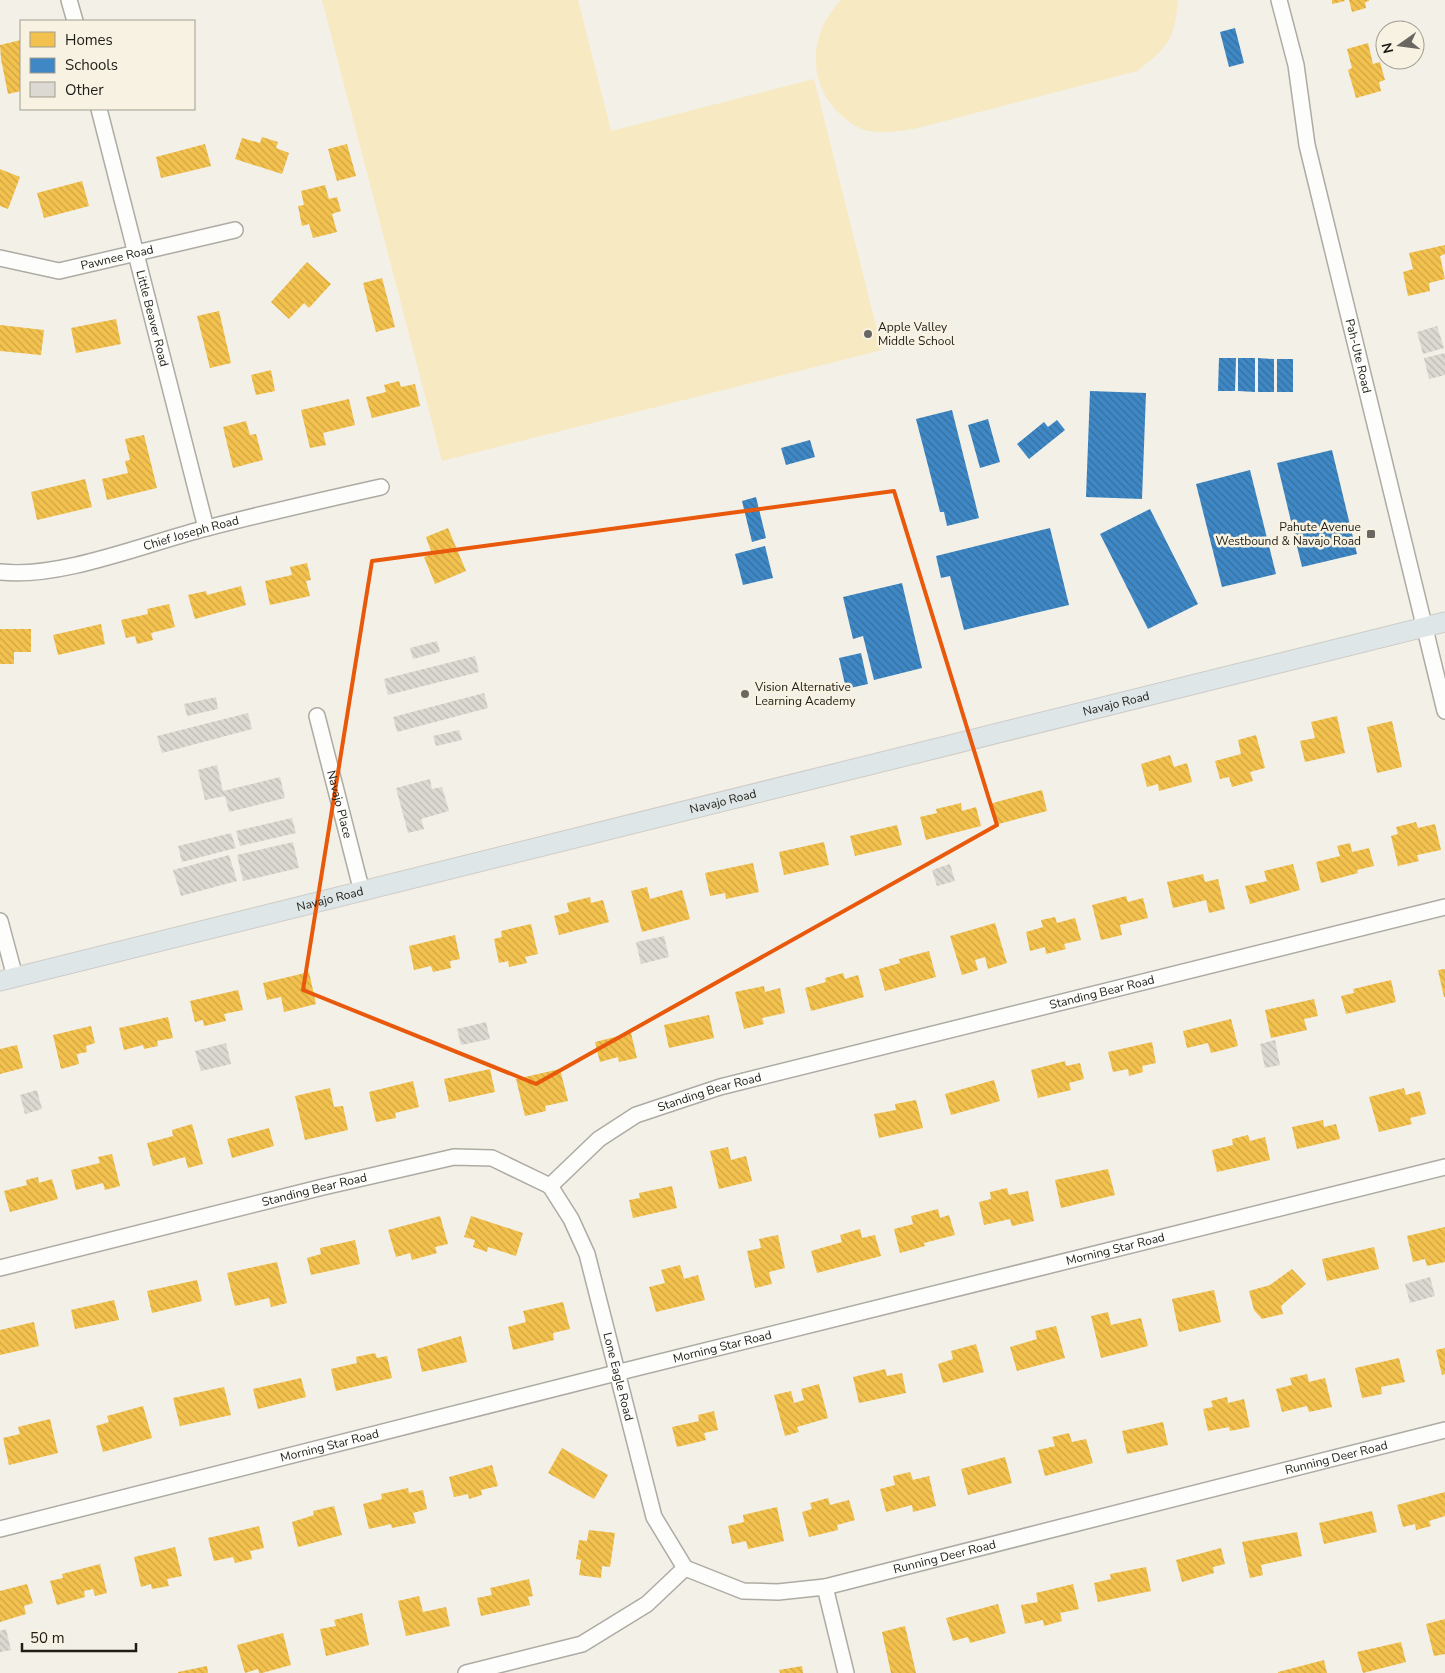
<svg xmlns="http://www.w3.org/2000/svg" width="1445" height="1673" font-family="'Nunito Sans',sans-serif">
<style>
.garden{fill:#f7e9c1}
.homes{fill:url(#homes-back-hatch)}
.schools{fill:url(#schools-back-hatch)}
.building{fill:url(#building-back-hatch)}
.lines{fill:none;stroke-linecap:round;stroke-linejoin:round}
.minor-casing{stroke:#adaba3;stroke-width:18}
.major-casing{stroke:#ceccc8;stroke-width:21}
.minor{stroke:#fdfdfb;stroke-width:15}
.major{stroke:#dfe6e7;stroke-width:19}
.marked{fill:none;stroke:#e8590c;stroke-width:4;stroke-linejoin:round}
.poi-dot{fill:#696760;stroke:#f8f2e2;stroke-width:2}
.labels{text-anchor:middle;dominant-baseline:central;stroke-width:5;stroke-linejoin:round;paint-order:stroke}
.street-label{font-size:12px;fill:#1f1d17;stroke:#f8f2e2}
.poi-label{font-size:12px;fill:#1f1d17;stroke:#f8f2e2;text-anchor:start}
</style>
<defs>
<pattern id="homes-back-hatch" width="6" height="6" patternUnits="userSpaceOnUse" patternTransform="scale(1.25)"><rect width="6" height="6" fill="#f2c14e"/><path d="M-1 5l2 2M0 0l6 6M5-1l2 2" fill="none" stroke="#cfa543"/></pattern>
<pattern id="schools-back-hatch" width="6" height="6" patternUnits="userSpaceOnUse" patternTransform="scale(1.25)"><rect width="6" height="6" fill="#3f88c5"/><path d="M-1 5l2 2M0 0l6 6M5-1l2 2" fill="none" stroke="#346f9f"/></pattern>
<pattern id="building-back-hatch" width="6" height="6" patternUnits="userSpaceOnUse" patternTransform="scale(1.25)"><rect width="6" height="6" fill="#dbd9d1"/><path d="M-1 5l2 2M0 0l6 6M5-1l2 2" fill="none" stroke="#bcbab3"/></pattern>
</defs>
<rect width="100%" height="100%" fill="#f3f0e7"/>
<path class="garden" d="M322,0H578L611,131L814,79L882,350L442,461Z
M841,0H1178C1174,41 1169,46 1137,71L918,128C898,131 873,137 854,125C807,95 804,39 841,0Z"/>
<path class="homes" d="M1332,0H1344L1345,1L1332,4Z
M1349,0H1369V1L1365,2L1366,8L1352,12Z
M21,40V91L8,94L1,59L0,45Z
M1368,43L1373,64L1380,62L1385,80L1379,82L1381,91L1356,98L1348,70L1352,68L1347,49Z
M262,137L278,142L276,148L289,153L282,174L235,159L242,138L260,143Z
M205,144L211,166L161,178L156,157Z
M347,144L356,176L337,181L328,149Z
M0,169L20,177L8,209L0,206Z
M82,181L89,206L44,218L37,193Z
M325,185L329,199L337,197L341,211L332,214L337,232L313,238L309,224L302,226L298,206L304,205L301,191Z
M1445,245V254L1440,256L1445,279L1429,283L1430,291L1408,296L1403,272L1413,269L1409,253Z
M307,262L331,284L309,308L304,303L289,319L271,302Z
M382,278L395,327L376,332L363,283Z
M219,311L231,363L210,368L197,316Z
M116,319L121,344L76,353L71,328Z
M0,325L44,330L41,355L0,351Z
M271,370L275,391L256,395L251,375Z
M399,381L401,387L415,384L420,406L372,418L366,397L386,392L384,385Z
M349,399L355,425L323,433L326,445L310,448L301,410Z
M246,421L250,435L256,434L263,460L233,468L223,427Z
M144,435L157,488L107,500L102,479L128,473L125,461L130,460L125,439Z
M85,479L92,507L37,520L31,492Z
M448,528L466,571L435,584L424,557L432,554L426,537Z
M307,563L311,580L306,581L310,596L270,605L265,581L292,575L290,567Z
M241,586L246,605L195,619L188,595L206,591L207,595Z
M169,604L175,627L151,633L153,640L137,644L135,636L126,638L121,620L148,614L147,609Z
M101,624L105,644L58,655L53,635Z
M0,629H31V652H14V664H0Z
M1337,716L1345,753L1305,762L1300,741L1315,738L1311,722Z
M1392,721L1402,767L1377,773L1367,727Z
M1256,735L1265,768L1250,772L1253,781L1232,787L1229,777L1220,779L1215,761L1241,754L1238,740Z
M1170,755L1174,767L1187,763L1192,782L1159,791L1158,784L1147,787L1141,764Z
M1042,790L1047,811L995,825L989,804Z
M961,803L962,811L976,807L981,826L926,840L920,817L937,813L936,809Z
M1416,822L1418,828L1435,824L1441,850L1417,855L1419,861L1398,866L1391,836L1398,834L1396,827Z
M897,825L902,845L855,856L850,836Z
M824,842L829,865L784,875L779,852Z
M1350,843L1352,852L1369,848L1374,866L1357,870L1358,873L1321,883L1316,862L1340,856L1337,846Z
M753,863L759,892L726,899L725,893L710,896L705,873Z
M1293,864L1300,890L1250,904L1245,886L1267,881L1264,871Z
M1203,874L1205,882L1218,879L1225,909L1209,913L1206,900L1173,908L1167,882Z
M647,887L650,899L682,890L690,919L642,932L631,891Z
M1126,896L1128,902L1143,898L1148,918L1120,925L1122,935L1101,940L1092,905Z
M590,897L591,903L603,900L609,922L559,935L554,916L569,912L567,903Z
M1055,917L1057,923L1075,918L1081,940L1064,944L1066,949L1046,954L1045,947L1030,951L1026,932L1043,927L1041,920Z
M995,923L1007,963L988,969L985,957L975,960L978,970L962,975L950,936Z
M531,924L538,954L525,957L527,963L509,967L508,961L499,963L494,939L502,937L501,931Z
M455,935L460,959L450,961L451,968L433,972L431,966L414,970L409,946Z
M929,951L936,977L885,991L879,969L900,963L899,959Z
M1445,969V997H1444L1438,970Z
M309,972L316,1004L284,1012L281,997L267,1000L263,983Z
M843,973L845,979L858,975L864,997L811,1011L805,988L826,982L825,978Z
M1391,980L1396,1002L1346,1014L1341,996L1354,993L1353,989Z
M764,986L765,992L780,988L785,1013L762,1018L764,1024L744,1029L735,992Z
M238,990L243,1010L224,1014L226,1021L204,1026L203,1020L195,1022L190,1001Z
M1314,999L1318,1016L1304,1019L1307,1030L1271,1038L1265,1010Z
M709,1015L714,1038L669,1048L664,1025Z
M168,1017L173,1038L157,1041L158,1046L144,1049L143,1045L124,1050L119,1028Z
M1231,1019L1238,1046L1211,1053L1208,1043L1187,1048L1183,1031Z
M91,1026L95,1043L86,1046L87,1052L77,1054L79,1064L61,1069L53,1035Z
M631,1033L637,1058L619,1062L618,1057L600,1062L595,1042Z
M1152,1042L1156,1063L1142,1066L1143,1072L1129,1076L1128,1069L1113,1072L1108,1052Z
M17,1045L23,1068L0,1074V1049Z
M1065,1061L1066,1066L1080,1063L1084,1079L1069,1083L1071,1090L1038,1098L1031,1070Z
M490,1069L495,1092L449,1102L444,1079Z
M560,1069L568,1101L545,1106L546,1111L525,1116L516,1079Z
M994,1080L1000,1101L951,1115L945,1094Z
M413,1081L419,1107L395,1113L396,1118L376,1122L369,1092Z
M330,1088L334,1107L343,1106L348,1130L305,1140L295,1096Z
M1404,1088L1406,1095L1420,1091L1426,1114L1410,1118L1412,1124L1379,1132L1369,1097Z
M916,1100L923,1128L879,1138L874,1114L896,1110L895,1104Z
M1323,1120L1324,1127L1336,1124L1340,1139L1297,1149L1292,1127Z
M192,1124L203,1164L188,1168L185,1157L153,1166L147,1143L173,1136L172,1130Z
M269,1128L274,1146L232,1158L227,1139Z
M1248,1135L1250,1141L1265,1137L1270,1160L1217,1172L1212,1150L1233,1145L1232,1139Z
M728,1147L731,1160L746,1156L752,1181L719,1189L710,1151Z
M112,1154L120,1186L105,1190L103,1183L76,1190L71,1170L100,1163L98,1157Z
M1108,1169L1115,1195L1061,1208L1055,1180Z
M38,1177L39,1183L52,1179L58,1199L10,1212L4,1191L27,1185L26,1180Z
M672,1186L677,1208L633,1218L629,1200L640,1198L639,1193Z
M1007,1188L1009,1195L1028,1191L1034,1221L1012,1226L1010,1219L984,1225L979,1202L991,1199L990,1192Z
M938,1209L940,1218L949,1215L955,1235L924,1243L925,1246L900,1253L894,1229L913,1224L911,1216Z
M440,1216L448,1244L435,1247L437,1253L412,1260L410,1253L396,1257L388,1230Z
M471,1216L523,1233L516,1256L488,1247L487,1252L473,1247L475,1240L464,1237Z
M1445,1227V1262L1427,1266L1425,1259L1413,1262L1407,1236Z
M860,1229L862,1238L875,1235L881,1256L817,1273L811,1251L842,1242L840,1235Z
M778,1235L785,1268L769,1272L772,1284L755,1288L747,1251L761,1248L759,1239Z
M355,1240L360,1264L311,1275L307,1258L321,1254L320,1248Z
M1374,1247L1379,1269L1327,1281L1322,1259Z
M277,1262L287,1303L271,1307L269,1298L235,1306L227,1273Z
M680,1265L684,1279L698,1275L705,1300L656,1312L649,1287L665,1283L661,1270Z
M1292,1269L1306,1284L1281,1306L1283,1314L1262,1319L1254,1310L1249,1291L1270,1285Z
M197,1280L202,1301L152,1313L147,1291Z
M1214,1290L1221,1322L1179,1332L1172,1299Z
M114,1300L119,1320L75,1329L71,1310Z
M563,1302L570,1329L553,1333L554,1340L513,1350L508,1327L526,1322L523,1311Z
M1108,1312L1111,1325L1141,1318L1148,1346L1101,1358L1091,1316Z
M34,1322L39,1346L0,1355V1330Z
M1056,1326L1065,1358L1017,1371L1010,1347L1037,1339L1035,1331Z
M461,1336L467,1362L422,1372L417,1349Z
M976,1344L984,1372L943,1383L938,1364L953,1359L951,1351Z
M1445,1348V1374L1442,1375L1436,1350Z
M375,1353L377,1358L387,1356L392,1378L336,1391L331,1369L357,1363L356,1357Z
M1399,1358L1405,1382L1381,1387L1382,1394L1362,1398L1355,1368Z
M885,1369L887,1376L902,1373L906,1393L859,1403L853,1377Z
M1307,1374L1309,1382L1325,1378L1332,1407L1309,1412L1307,1406L1282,1412L1276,1389L1292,1385L1290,1378Z
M301,1378L306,1397L258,1409L253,1389Z
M819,1384L828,1418L797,1427L799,1432L785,1436L774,1395L791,1391L794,1403L804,1400L801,1389Z
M224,1387L231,1415L180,1426L173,1398Z
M1227,1397L1228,1403L1244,1399L1250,1427L1230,1431L1229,1427L1208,1431L1203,1409L1213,1407L1211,1401Z
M143,1406L152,1438L103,1452L96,1426L109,1422L107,1416Z
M714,1411L718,1430L704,1433L706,1440L677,1447L672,1427L699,1421L698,1415Z
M50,1419L58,1453L9,1465L3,1438L20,1434L18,1427Z
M1163,1422L1168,1445L1127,1454L1122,1431Z
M1069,1433L1072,1442L1086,1439L1093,1463L1045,1476L1038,1450L1055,1446L1052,1437Z
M562,1448L608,1475L594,1499L548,1473Z
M1005,1457L1012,1483L968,1495L961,1469Z
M492,1465L498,1486L481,1490L482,1495L469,1499L468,1494L454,1497L449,1477Z
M910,1472L913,1480L929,1476L936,1506L913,1512L912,1505L886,1512L880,1489L895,1485L893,1476Z
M408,1488L409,1493L423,1490L427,1509L413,1513L416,1523L392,1528L391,1524L369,1529L363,1504L382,1499L381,1494Z
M1445,1492V1516L1429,1521L1431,1526L1416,1530L1415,1524L1403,1527L1397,1505Z
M828,1498L830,1505L849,1500L855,1520L837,1525L838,1530L809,1537L802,1512L812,1509L810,1503Z
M334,1506L342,1535L298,1547L292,1522L314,1515L313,1511Z
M777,1507L784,1541L748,1549L746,1541L732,1544L728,1526L744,1522L743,1515Z
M1372,1511L1377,1532L1324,1544L1319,1523Z
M259,1526L264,1548L250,1551L252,1559L235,1563L233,1557L214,1561L208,1538Z
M589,1530L615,1533L610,1567L602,1566L601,1578L579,1575L581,1560L576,1559L579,1540L587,1541Z
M1297,1532L1302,1556L1261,1565L1263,1575L1250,1578L1242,1542Z
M175,1547L182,1576L167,1579L169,1586L152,1589L151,1584L141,1587L134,1557Z
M1221,1548L1225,1564L1213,1567L1214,1573L1182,1582L1176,1560Z
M100,1564L107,1593L95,1596L93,1589L84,1591L85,1597L57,1605L50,1581L63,1578L62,1574Z
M1146,1567L1151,1591L1098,1602L1094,1583L1111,1579L1110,1574Z
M529,1579L533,1596L528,1597L530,1605L481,1616L477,1598L492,1595L490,1588Z
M27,1584L33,1603L24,1606L26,1614L0,1622V1591Z
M1073,1584L1079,1609L1060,1613L1062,1621L1044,1626L1043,1620L1025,1624L1021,1605L1038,1602L1036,1593Z
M419,1596L423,1612L446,1607L450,1626L406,1636L398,1601Z
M998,1604L1006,1633L970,1643L968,1637L953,1641L946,1618Z
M362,1613L369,1645L326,1656L320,1629L336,1626L334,1620Z
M1445,1619V1654L1434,1656L1426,1624Z
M905,1626L916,1673H891L882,1632Z
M283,1633L291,1665L262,1673H259L258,1669L245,1673L237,1645Z
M1401,1642L1406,1662L1363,1673L1357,1652Z
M1324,1660L1327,1673H1278V1672Z
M207,1666L208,1673H178V1672Z
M802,1666L803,1673H780L779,1670Z"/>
<path class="schools" d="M1235,28L1244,63L1229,67L1220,32Z
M1219,358H1236L1235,391H1218Z
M1238,358H1255V392L1238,391Z
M1258,358L1274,359V392H1258Z
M1277,359H1293V392H1277Z
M1090,391L1146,393L1142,499L1086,497Z
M952,410L979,518L947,526L944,512H940L916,419Z
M988,419L1000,462L980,468L968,425Z
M1057,420L1065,430L1029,459L1017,444L1044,422L1048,427Z
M810,440L815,457L786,465L781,448Z
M1332,450L1357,554L1302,567L1277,463Z
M1250,470L1276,574L1222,587L1196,484Z
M756,497L766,538L752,542L742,501Z
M1150,509L1198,604L1148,629L1100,534Z
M1050,528L1069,605L964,630L950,576L941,578L936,556Z
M765,546L773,578L743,585L735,554Z
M902,583L922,668L874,680L863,636L853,639L843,597Z
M861,653L868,684L846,689L839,658Z"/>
<path class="building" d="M1437,326L1444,348L1423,354L1417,332Z
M1445,353V375L1429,379L1424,358Z
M437,641L440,652L413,659L410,648Z
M475,656L479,672L388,695L384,679Z
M484,693L488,708L397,732L393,717Z
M216,697L218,709L187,716L184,704Z
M248,713L252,729L162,753L157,736Z
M459,730L462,740L436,746L433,736Z
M217,765L223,791L280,777L285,798L229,812L225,796L205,800L198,770Z
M430,779L432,789L442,787L449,811L421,819L424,829L408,833L396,788Z
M292,818L296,833L240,846L236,831Z
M231,833L236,848L182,862L178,846Z
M293,842L299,868L243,881L237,855Z
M229,855L237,881L181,896L173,870Z
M950,864L955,881L937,886L932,870Z
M664,936L669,957L641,964L636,942Z
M486,1022L490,1039L461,1045L457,1029Z
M1275,1040L1280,1065L1265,1068L1260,1044Z
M226,1043L231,1064L201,1071L195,1051Z
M37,1090L42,1109L25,1114L20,1095Z
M1430,1277L1435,1296L1410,1303L1405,1284Z
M6,1629L11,1650L0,1652V1631Z"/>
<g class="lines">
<defs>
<g id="minor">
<path d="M69,0L75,21"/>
<path id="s1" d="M1279,0L1296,65L1307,145L1445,711"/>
<path id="s2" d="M99,109L206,528"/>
<path id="s3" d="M0,258L59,271L235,230"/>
<path id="s4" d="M0,572C61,579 147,543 207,528C265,513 323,500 381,487"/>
<path id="s5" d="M317,716L362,892"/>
<path d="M0,921L15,977"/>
<path id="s6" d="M550,1186L599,1139L636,1115L720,1087L1445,907"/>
<path id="s7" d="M550,1186L571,1219L587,1254L654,1517L685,1568"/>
<path id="s8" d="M0,1268L323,1187L454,1157L492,1158L550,1186"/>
<path id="s9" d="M0,1529L616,1373L1445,1167"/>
<path id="s10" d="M685,1568L743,1591L778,1592L825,1587L1445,1430"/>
<path d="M825,1587L846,1673"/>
<path d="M466,1673L582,1644L647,1604L685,1568"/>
</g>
<g id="major">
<path id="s11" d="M0,981L1445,622"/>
</g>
</defs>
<use href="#minor" class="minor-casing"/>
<use href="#major" class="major-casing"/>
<use href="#minor" class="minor"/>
<use href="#major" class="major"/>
</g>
<path class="marked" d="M894,491L997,825L536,1084L303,990L372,561Z"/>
<g class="poi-dot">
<circle cx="868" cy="334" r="5"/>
<rect x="1366" y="529" width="10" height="10" rx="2.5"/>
<circle cx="745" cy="694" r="5"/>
</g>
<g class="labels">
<g class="street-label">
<text stroke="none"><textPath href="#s3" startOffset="120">Pawnee Road</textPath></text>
<text stroke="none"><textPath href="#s2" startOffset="216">Little Beaver Road</textPath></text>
<text stroke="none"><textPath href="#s1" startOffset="365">Pah-Ute Road</textPath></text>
<text stroke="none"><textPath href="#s4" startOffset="196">Chief Joseph Road</textPath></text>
<text stroke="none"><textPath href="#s11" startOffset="1150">Navajo Road</textPath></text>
<text stroke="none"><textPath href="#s11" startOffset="745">Navajo Road</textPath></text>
<text stroke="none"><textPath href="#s5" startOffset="91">Navajo Place</textPath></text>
<text stroke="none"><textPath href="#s11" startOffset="340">Navajo Road</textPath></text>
<text stroke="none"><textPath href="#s6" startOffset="594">Standing Bear Road</textPath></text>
<text stroke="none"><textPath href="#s6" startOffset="189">Standing Bear Road</textPath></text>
<text stroke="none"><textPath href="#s8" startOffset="324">Standing Bear Road</textPath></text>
<text stroke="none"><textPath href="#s9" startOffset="1150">Morning Star Road</textPath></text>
<text stroke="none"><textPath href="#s9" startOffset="745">Morning Star Road</textPath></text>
<text stroke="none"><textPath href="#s7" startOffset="204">Lone Eagle Road</textPath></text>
<text stroke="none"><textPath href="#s9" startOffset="340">Morning Star Road</textPath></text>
<text stroke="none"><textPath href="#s10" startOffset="672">Running Deer Road</textPath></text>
<text stroke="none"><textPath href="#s10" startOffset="268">Running Deer Road</textPath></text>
</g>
<g class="poi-label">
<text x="878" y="327">Apple Valley<tspan x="878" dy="14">Middle School</tspan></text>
<text x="1361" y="527" text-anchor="end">Pahute Avenue<tspan x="1361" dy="14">Westbound &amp; Navajo Road</tspan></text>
<text x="755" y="687">Vision Alternative<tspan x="755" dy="14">Learning Academy</tspan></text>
</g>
</g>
<rect x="20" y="20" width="175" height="90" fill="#f8f2e2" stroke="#a19d91"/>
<rect x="30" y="32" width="25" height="15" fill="#f2c14e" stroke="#a19d91"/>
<text x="65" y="45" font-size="15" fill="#1f1d17">Homes</text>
<rect x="30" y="58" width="25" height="15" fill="#3f88c5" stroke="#a19d91"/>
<text x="65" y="70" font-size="15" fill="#1f1d17">Schools</text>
<rect x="30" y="82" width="25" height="15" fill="#dbd9d1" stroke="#a19d91"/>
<text x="65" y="95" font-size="15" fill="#1f1d17">Other</text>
<g transform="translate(1400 45) rotate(256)"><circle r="24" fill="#f8f2e2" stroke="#a19d91"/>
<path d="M0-4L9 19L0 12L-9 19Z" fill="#696760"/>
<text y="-8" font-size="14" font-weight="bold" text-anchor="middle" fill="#1f1d17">N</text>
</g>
<path d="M22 1643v8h114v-8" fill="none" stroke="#1f1d17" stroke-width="2.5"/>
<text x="30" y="1643" font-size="15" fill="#1f1d17" stroke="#f8f2e2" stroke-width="4" paint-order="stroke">50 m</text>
</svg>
